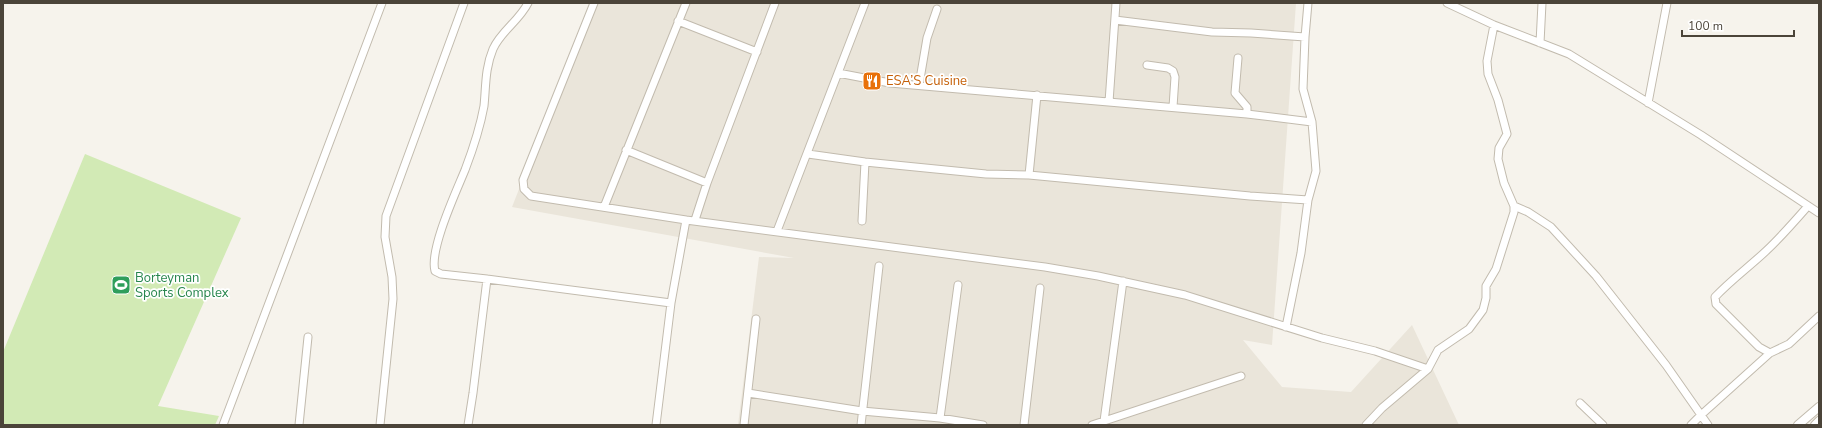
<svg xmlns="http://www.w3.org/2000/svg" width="1822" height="428" font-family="'Nunito Sans',sans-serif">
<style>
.residential{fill:#eae5da}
.green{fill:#d2eab5}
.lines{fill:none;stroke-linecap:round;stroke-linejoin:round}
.minor-casing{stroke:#c2bbae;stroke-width:9}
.tertiary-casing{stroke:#c2bbae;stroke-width:10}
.minor{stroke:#fff;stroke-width:7}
.tertiary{stroke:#fff;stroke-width:8}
.labels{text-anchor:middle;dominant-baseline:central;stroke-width:3.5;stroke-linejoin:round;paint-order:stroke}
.food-label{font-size:13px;fill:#c56008;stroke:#fff;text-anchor:start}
.leisure-label{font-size:13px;fill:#27864d;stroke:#fff;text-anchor:start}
</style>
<rect width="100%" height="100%" fill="#f6f3ec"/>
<path class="residential" d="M592,3H1296L1272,345L1243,340L1282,387L1351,392L1412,325L1459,425H738L759,257L794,258L512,207Z"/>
<path class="green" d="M85,154L241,218L158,406L219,416L215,425H3V352Z"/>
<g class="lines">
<defs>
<path id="minor" d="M528,3C519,21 501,31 493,49C485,68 486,86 484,106C480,128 473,149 465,170C456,192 429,250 435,271L441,274L487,279L671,303
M594,3L523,180L524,189L531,196L686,220L1045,267L1098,276L1185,295L1322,338L1375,351L1428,369
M1447,3L1494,25L1569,54L1701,135L1819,213
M1115,20L1212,32L1251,33L1305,37
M678,21L757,52
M1540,43L1542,3
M1238,58L1235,93L1247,107V114
M1147,65L1168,68L1173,71L1175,77L1173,107
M838,73L890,83L1247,114L1312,122
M919,85L927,38L937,9
M1109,102L1116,3
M1648,103L1667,3
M626,150L707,183
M808,154L865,162L986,174L1029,175L1250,196L1308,200
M1029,175L1037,95
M1514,206L1528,212L1551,227L1596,276L1666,365L1701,415L1770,353
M1808,206C1794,222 1781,237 1766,251C1749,267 1731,280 1715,297L1716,304L1759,347L1770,353L1789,344L1819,316
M604,207L686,3
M695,220L707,183L775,3
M862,221L865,162
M777,231L865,3
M1286,327L1301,253L1308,200L1316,171L1312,122L1303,89L1305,37L1308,3
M748,393L862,411L940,418L983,425
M1580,403L1603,425
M940,418L958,285
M1104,421L1123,281
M223,425L382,3
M299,425L308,337
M380,425L393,299L392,277L385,237L386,216L464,3
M468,425L473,393L487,279
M656,425L671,303L686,220
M744,425L756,319
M861,425L879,266
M1024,425L1040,288
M1092,425L1241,376
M1366,425L1382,408L1428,369L1438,350L1469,329L1483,310L1486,298V286L1496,269L1514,212V206L1504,183L1498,159L1499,148L1507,134L1498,100L1488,74L1487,61L1494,25
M1691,425L1701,415L1708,425"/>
<path id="tertiary" d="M1798,425L1819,407
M1815,425L1819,421"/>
</defs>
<use href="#minor" class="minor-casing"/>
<use href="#tertiary" class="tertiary-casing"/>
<use href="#minor" class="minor"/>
<use href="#tertiary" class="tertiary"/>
</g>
<defs>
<symbol id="restaurant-square" viewBox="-11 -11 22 22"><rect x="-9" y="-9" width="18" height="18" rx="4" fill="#e8710a" stroke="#fff"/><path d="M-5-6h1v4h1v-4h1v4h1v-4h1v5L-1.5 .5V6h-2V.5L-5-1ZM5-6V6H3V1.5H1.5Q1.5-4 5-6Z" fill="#fff"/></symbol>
<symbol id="stadium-square" viewBox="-11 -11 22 22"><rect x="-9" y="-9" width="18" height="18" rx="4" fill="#2e9e5b" stroke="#fff"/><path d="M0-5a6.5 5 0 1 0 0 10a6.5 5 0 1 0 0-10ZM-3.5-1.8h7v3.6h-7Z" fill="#fff"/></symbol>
</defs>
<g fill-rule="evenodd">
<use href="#restaurant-square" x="861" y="70" width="22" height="22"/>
<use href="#stadium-square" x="110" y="274" width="22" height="22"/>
</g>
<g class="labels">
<g class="food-label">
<text x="886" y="81">ESA’S Cuisine</text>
</g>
<g class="leisure-label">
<text x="135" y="278">Borteyman<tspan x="135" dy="15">Sports Complex</tspan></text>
</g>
</g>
<rect width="1822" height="428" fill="none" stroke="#4b4439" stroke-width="8"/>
<path d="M1682 30v6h112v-6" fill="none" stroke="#4b4439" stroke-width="2"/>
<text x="1688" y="30" font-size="12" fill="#4b4439" stroke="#ffffff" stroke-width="3" paint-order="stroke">100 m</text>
</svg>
